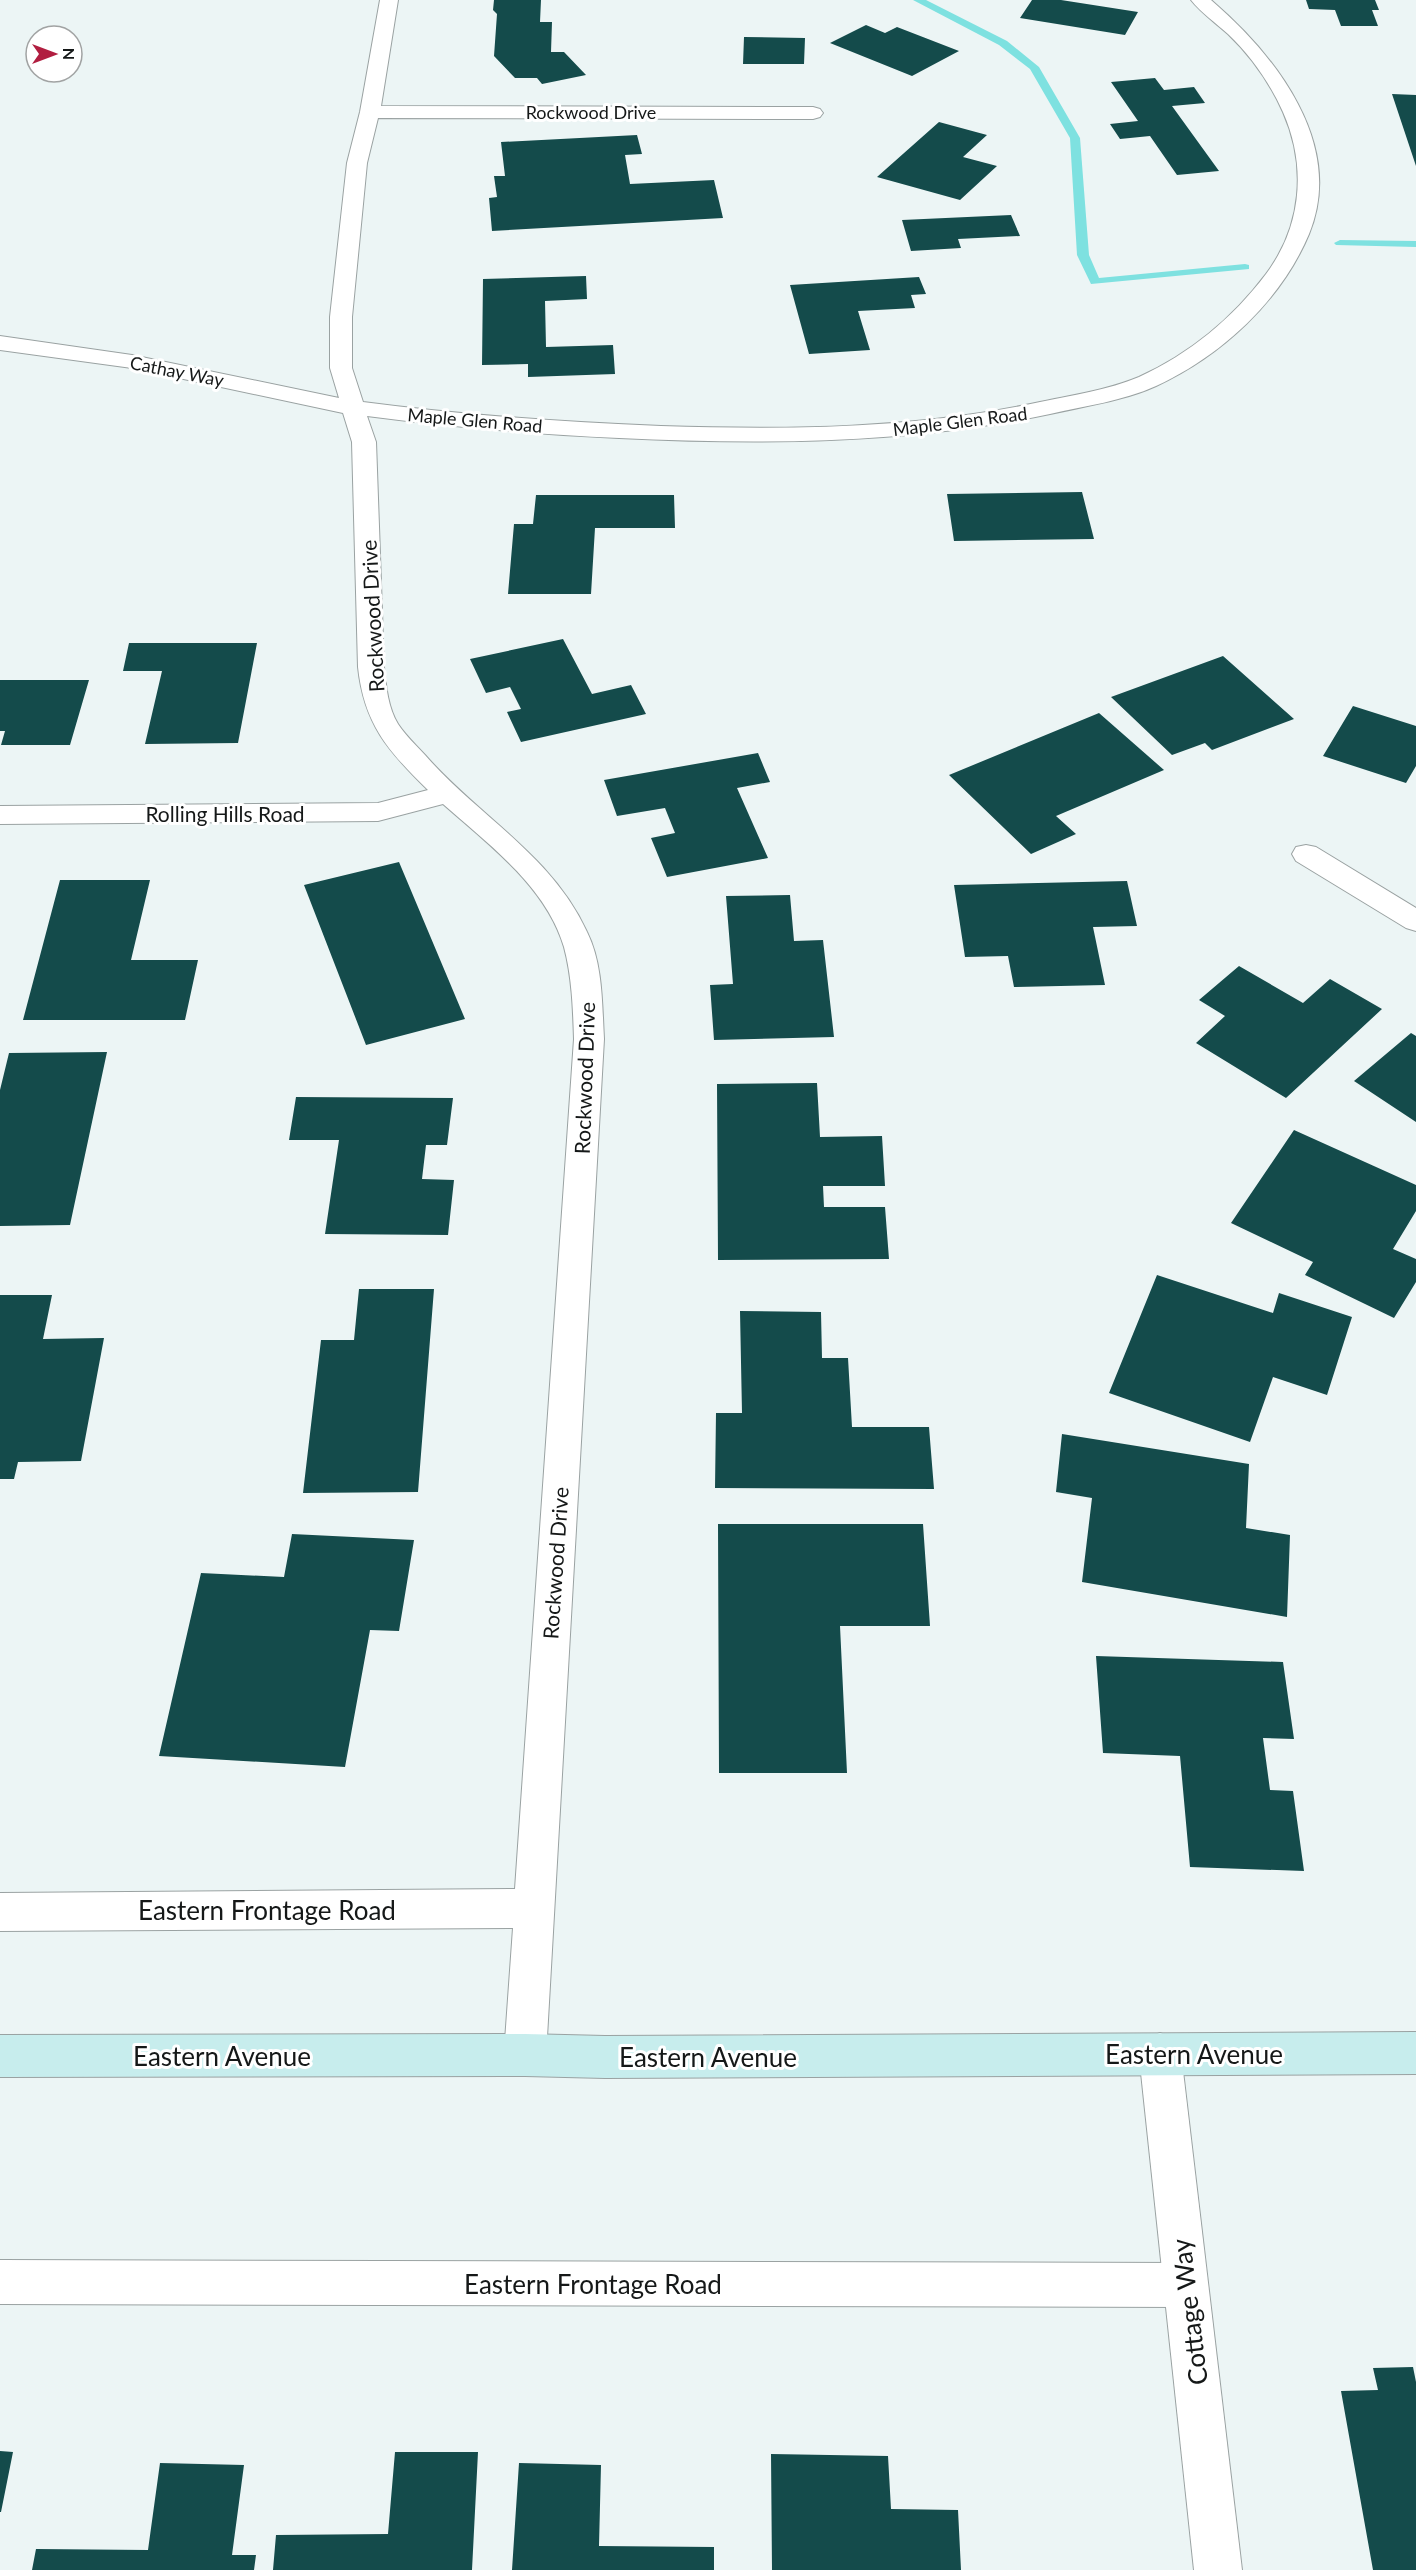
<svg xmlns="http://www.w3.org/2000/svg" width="1416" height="2570" font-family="Lato,sans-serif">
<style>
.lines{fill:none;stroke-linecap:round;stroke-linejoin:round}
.stream{fill:#7ee1e0;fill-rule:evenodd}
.building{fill:#144b4b}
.minor-casing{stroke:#9aa2a2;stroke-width:2}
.tertiary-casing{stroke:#9aa2a2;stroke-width:2}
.secondary-casing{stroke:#9aa2a2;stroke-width:2}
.minor{fill:#fff;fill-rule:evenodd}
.tertiary{fill:#fff;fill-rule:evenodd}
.secondary{fill:#c7eded;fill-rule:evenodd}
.labels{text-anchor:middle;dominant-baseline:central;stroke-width:6;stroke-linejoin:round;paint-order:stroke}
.far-street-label{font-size:18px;fill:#151818;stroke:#fff}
.street-label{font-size:21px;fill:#151818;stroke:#fff}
.near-street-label{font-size:26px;fill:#151818;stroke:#fff}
</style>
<rect width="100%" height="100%" fill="#ecf5f5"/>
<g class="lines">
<path class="stream" d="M913,0H926L1007,41L1039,67L1080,138L1089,255L1099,278L1245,264L1249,265V269L1091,284L1077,255L1070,138L1030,69L999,45Z
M1340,240L1416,241V247L1336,245L1334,243Z"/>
</g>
<path class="building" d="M494,0H541L540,22H552L551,52H564L586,75L542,84L537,78H515L494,56L497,14L493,10Z
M1032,0H1061L1138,12L1125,35L1020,18Z
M1306,0H1375L1379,10H1372L1378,26H1341L1335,10L1309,9Z
M866,25L885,33L897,27L959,51L912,76L830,43Z
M744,37L805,38L804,64H743Z
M1155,78L1164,90L1194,87L1205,103L1172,106L1219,171L1177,175L1150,136L1120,139L1110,124L1138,121L1111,82Z
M1392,94L1416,95V166Z
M939,122L987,135L963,157L997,166L960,200L877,177Z
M637,135L642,154L625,155L630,184L714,180L723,218L492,231L489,198L497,197L494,176H505L501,142Z
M1011,215L1020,236L958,239L961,248L911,251L902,220Z
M586,276L587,299L545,301L546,347L613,345L615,374L528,377V364L482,365L483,279Z
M919,277L926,294L911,295L915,308L858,311L870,350L809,354L790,285Z
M1082,492L1094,539L954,541L947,494Z
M536,495H674L675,528H595L591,594H508L514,524H533Z
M563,639L592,694L631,685L646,714L521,742L507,712L521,709L510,687L486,693L470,659Z
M129,643H257L238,743L145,744L162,671H123Z
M1223,656L1294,719L1212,750L1205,743L1172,755L1111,697Z
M0,680H89L70,745H1L5,731H0Z
M1353,706L1416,726V766L1406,783L1323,756Z
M1099,713L1164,770L1056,816L1076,834L1031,854L949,775Z
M758,753L770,782L737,788L768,858L667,877L651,838L675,833L665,808L617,816L604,780Z
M399,862L465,1019L366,1045L304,885Z
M60,880H150L131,960H198L185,1020H23Z
M1127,881L1137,926L1093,927L1105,985L1014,987L1008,956L965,957L954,885Z
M790,895L794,941L823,940L834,1037L714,1040L710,985L733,984L726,896Z
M1239,966L1303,1003L1330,979L1382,1009L1286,1098L1196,1043L1225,1016L1199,1000Z
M1411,1033L1416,1036V1122L1354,1081Z
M107,1052L70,1225L0,1226V1090L9,1053Z
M817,1083L820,1137L882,1136L885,1186H823L824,1207H885L889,1259L718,1260L717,1084Z
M296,1097L453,1098L447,1145H426L422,1179L454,1180L448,1235L325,1234L339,1140H289Z
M1294,1130L1416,1185V1211L1393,1249L1416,1259V1282L1394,1318L1305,1275L1313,1262L1231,1223Z
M1157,1275L1273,1313L1279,1293L1352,1317L1327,1395L1273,1377L1250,1442L1109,1393Z
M359,1289H434L418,1492L303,1493L321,1340H354Z
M0,1295H52L43,1339L104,1338L81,1461L18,1462L14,1479H0Z
M740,1311L821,1312L822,1358H848L852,1427H929L934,1489L715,1488L716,1413H742Z
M1062,1434L1249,1464L1246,1528L1290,1535L1287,1617L1082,1582L1092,1498L1056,1492Z
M718,1524H923L930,1626H840L847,1773H719Z
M292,1534L414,1540L399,1631L370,1630L345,1767L159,1756L201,1573L284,1577Z
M1096,1656L1283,1662L1294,1739L1263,1738L1270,1790L1293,1791L1304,1871L1190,1867L1180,1756L1103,1753Z
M1413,2367L1416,2382V2570H1373L1341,2391L1378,2390L1373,2368Z
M0,2451L13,2452L1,2512H0Z
M395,2452H478L472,2570H273L276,2535L388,2534Z
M771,2454L888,2456L891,2509L958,2510L961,2570H772Z
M160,2463L244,2465L232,2555H256L254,2570H32L36,2549L148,2550Z
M519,2463L601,2465L599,2546L714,2547V2570H512Z"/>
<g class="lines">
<defs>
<path id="minor" d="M380,0H398L381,106L813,107L820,109L823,113L820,117L813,119L378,118L367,163L352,317V368L363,402C461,415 562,422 661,426C788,430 916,429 1040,402C1073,395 1108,390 1139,377C1189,354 1233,318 1266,274C1302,226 1307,166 1283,112C1270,83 1251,56 1228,34C1216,23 1201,13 1191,0H1211C1275,55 1346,144 1309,234C1281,301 1221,356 1156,386C1123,401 1085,406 1050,414C908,444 763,445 619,438C535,434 451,427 367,416L376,442L384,667C386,686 388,708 398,724C405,735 416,745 425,755C478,816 552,855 587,932C603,964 602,1004 604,1039L546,2055L540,2070L525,2076L510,2070L504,2055L513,1928L0,1931V1893L515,1889L574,1039C573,1008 572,977 564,947C546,886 488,844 443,804L378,821L0,824V806L378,803L428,790C388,751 364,724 358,667L352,442L343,413L132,368L0,350V336L132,355L339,398L330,368V317L347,163L360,112Z
M1306,845L1316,847L1416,908V931L1406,928L1296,861L1292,854L1296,847Z
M0,2260L1186,2263L1202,2269L1208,2285L1202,2301L1186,2307L0,2304Z"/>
<path id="tertiary" d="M1160,2033L1175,2039L1181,2054L1242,2570H1194L1139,2054L1145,2039Z"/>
<path id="secondary" d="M1416,2032V2074L605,2078L525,2076L0,2077V2035L525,2034L605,2036Z"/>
</defs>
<use href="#minor" class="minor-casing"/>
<use href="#tertiary" class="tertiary-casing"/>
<use href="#secondary" class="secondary-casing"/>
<use href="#minor" class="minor"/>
<use href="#tertiary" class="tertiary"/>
<use href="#secondary" class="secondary"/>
</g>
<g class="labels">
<g class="far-street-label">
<text x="591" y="112">Rockwood Drive</text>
<text transform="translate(177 371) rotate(11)">Cathay Way</text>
<text transform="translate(475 420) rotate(5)">Maple Glen Road</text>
<text transform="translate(960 421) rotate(-7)">Maple Glen Road</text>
</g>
<g class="street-label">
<text transform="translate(372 616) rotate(-93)">Rockwood Drive</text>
<text x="225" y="813">Rolling Hills Road</text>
<text transform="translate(584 1078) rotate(-88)">Rockwood Drive</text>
<text transform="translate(555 1563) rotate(-86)">Rockwood Drive</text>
</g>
<g class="near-street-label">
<text x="267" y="1910">Eastern Frontage Road</text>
<text x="1194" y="2054">Eastern Avenue</text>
<text x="222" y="2056">Eastern Avenue</text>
<text x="708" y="2057">Eastern Avenue</text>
<text x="593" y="2284">Eastern Frontage Road</text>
<text transform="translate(1189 2312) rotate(-97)">Cottage Way</text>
</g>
</g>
<g transform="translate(54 54) rotate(90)"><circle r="28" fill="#ffffff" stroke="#a1a3a3" stroke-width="1.5"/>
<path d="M0-4.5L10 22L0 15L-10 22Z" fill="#b11e40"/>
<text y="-9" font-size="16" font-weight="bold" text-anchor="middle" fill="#151818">N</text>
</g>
</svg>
